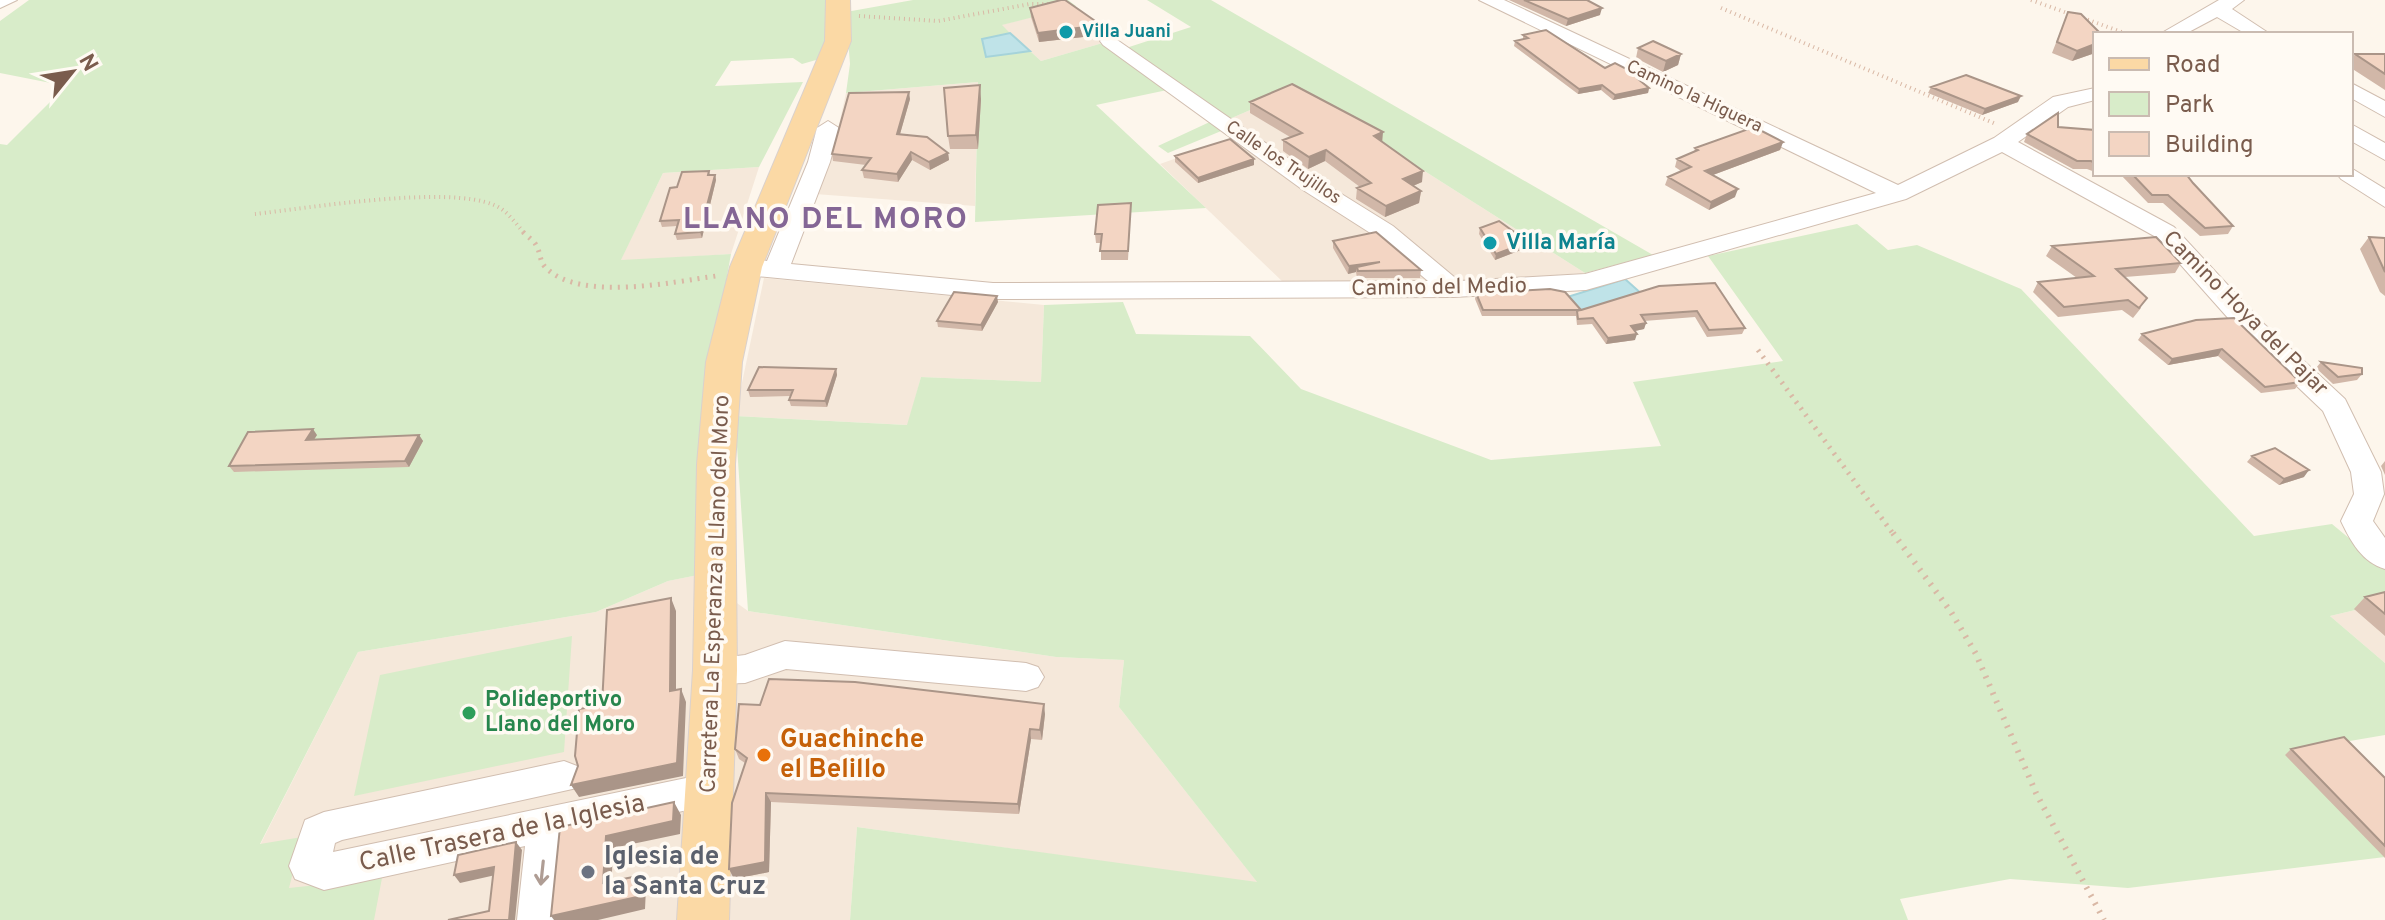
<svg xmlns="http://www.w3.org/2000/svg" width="2385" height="920" font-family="Overpass,sans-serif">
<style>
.residential{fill:#f5e8da}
.green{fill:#d8ecc9}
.water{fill:#bfe3e8;stroke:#a5d3da;stroke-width:2}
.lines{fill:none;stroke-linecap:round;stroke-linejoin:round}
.minor-casing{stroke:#d1beb0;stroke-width:2}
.major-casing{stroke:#dad1cd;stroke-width:2}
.path-far2{stroke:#d9b8a5;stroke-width:4;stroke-dasharray:1 4;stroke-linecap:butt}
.path-far1{stroke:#d9b8a5;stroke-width:5;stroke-dasharray:2 6;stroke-linecap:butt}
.path{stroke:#d9b8a5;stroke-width:6;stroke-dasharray:2 7;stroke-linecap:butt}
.minor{fill:#fff;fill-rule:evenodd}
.major{fill:#fbd9a5;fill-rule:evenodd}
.wall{fill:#d1b7a8}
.shaded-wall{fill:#aa9588}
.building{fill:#f3d5c3;stroke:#aa9588;stroke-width:2}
.oneway{stroke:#af9d94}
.culture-dot{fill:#0f9aa8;stroke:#fffaf3;stroke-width:3}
.leisure-dot{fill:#2e9e5b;stroke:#fffaf3;stroke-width:3}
.food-dot{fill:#e8710a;stroke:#fffaf3;stroke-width:3}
.worship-dot{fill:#6b7280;stroke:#fffaf3;stroke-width:3}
.labels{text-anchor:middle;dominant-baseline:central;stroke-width:7;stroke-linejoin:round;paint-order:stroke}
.far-culture-label{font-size:18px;font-weight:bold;fill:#0d838f;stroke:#fffaf3;text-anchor:start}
.far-street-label{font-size:18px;fill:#7a5c4d;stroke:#fffaf3}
.culture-label{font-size:22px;font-weight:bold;fill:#0d838f;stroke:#fffaf3;text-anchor:start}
.street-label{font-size:22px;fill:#7a5c4d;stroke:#fffaf3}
.leisure-label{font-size:22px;font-weight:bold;fill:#27864d;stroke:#fffaf3;text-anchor:start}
.near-food-label{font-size:26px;font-weight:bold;fill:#c56008;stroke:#fffaf3;text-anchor:start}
.near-street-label{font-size:26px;fill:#7a5c4d;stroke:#fffaf3}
.near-worship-label{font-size:26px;font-weight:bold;fill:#5b616d;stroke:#fffaf3;text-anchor:start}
.district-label{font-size:30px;font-weight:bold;letter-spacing:2px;fill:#846695;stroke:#fffaf3}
</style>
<rect width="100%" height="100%" fill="#fdf6ec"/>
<path class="residential" d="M1065,8L1106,42L1041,61L1001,25Z
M978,82L975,206L815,194L838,129L846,93Z
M1262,105L1382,144L1585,273L1423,284H1285L1160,164L1236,137L1227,120Z
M759,167L731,254L620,261L663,173Z
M764,278L1044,305L1041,382L921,377L908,425L735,416Z
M698,575L748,611L1056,657L1124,660L1119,707L1258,883L857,827L850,920H374L288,888L260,845L358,652L596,612L668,581Z
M2385,603V663L2330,616Z"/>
<path class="green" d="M29,0H829L828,38L823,58L802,64L793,58L731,61L715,86L803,82L759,167L663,173L621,260L731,254L705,399L698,575L668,581L596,612L358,652L260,844L302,837L289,888L382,878L374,920H0V144L7,145L66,86L0,73V21Z
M913,0H1068L1076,6L1002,25L1010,33L982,39L986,56L1030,51L1041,61L1106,42L1172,89L1096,105L1206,208L975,222L978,82L846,93L850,64L846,12Z
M1147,0H1211L1653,255L1585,273L1382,144L1262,105L1227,120L1126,48L1191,27Z
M1214,120L1226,129L1168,153L1158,146Z
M1857,224L1888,250L1917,245L2021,289L2254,536L2332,524L2385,568V603L2330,616L2385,663V735L2338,743L2385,857L2128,888L2010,879L1900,899L1908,920H850L857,827L1257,882L1119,707L1124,660L1056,657L748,611L735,416L907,425L921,377L1041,382L1044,305L1123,302L1136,334L1250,336L1301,389L1491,460L1661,446L1633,382L1783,361L1708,256Z
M572,636L564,752L354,796L380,675Z"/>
<path class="water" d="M1010,33L1030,51L986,57L982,39Z
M1625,279L1643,295L1579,316L1564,298Z"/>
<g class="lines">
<defs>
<path id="minor" d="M0,0H17L0,8Z
M1479,0H1504L1898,185L1994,138L2053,97L2095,88V100L2068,107L2018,142L2174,227L2264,324L2345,399L2381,472L2384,494L2373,521L2385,538V569C2362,562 2351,542 2341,521L2354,494L2351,472L2323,411L2244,336L2156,237L2002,152L1906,199L1586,290L1453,297L993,299L746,275L733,267L746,259L767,261L808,162L817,128L828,121L839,128L830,162L791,264L993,283L1428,281L1375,236L1303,190L1103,45L1100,41L1103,37L1110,35L1319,180L1393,226L1459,281L1585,274L1876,193Z
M2219,0H2244L2232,9L2270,34H2246L2217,17L2185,34H2160Z
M2351,83L2385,101V117L2351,98Z
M2351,124L2385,143V160L2351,141Z
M2351,168L2385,189V207L2341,179L2337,174H2351Z
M785,641L1026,663L1038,667L1044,677L1038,687L1026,691L786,669L745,683L715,684L703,680L698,670L703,660L745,655Z
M564,761L577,766L583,777L577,788L342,840L335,843L333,852L710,773L723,777L729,789L723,801L710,805L565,837L557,920H517L525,846L324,890L295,879L289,866L305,820L324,812Z"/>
<path id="major" d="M826,0H850L851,41L762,267L742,362L735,464L737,670L729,920H677L693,670L697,464L706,362L730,267L825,41Z"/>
</defs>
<use href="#minor" class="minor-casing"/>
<use href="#major" class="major-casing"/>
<path class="path-far2" d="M2031,0L2073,15
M1721,8L1996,124
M859,16L938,21L1030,4H1055
M2083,18L2127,34
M255,214C309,208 447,185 494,205C507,210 516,224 525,234"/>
<path class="path-far1" d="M523,232C527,236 534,241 536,245C541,253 539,261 546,268C581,302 672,282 716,276
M1758,350L1894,535"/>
<path class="path" d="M1893,533L1951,612L1976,654L2036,793L2104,920"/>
<use href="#minor" class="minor"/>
<use href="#major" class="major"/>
</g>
<path class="wall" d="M1509,0H1587L1600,15L1566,26Z
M1030,8L1101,35L1039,42L1031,17Z
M2068,12L2095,34V53L2072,61L2052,53Z
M1523,35L1641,81L1649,88L1648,93L1613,100L1601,90L1578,94L1514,46L1515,41L1523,39Z
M1638,48L1681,54L1678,65L1663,72L1636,58Z
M2355,54H2385V90L2351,68V61Z
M1931,87L2018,102L1982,115L1928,93Z
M910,99L900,134L948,153L949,160L930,170L912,160L898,182L864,178L862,170L866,165L833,161L832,154Z
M981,99L978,149H950L948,136Z
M1250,102L1382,142L1422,182L1413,186L1421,191L1419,203L1385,217L1356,199L1357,188L1360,187L1325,161L1308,169L1283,151V140L1290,137L1250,113Z
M2058,127L2095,130V172L2087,169H2073L2024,142L2027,134Z
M1783,142L1780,150L1713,175L1735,197L1709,210L1665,185L1668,177L1681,171L1675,167L1677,159L1694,152L1695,148Z
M1175,156L1254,165L1198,183L1175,162Z
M709,171L710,175H715L716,180L702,238L677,240L675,234L677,226L662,227L660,221L677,187Z
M2120,174H2186L2193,183L2233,226L2228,234L2200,236L2163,203H2148Z
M1131,203L1128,260H1101V243H1096L1095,234Z
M1480,228L1526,248L1495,260L1479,234Z
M2369,237L2385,238V296L2380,292L2360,249Z
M1333,241L1421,270L1420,278H1357L1356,272L1348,274L1333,248Z
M2052,246L2181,263L2175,273L2125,277L2141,308L2133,318L2122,310L2058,317L2033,292L2038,282L2077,278L2046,256Z
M1659,286L1745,328L1742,334L1707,337L1695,317L1644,321L1646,323L1644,329L1635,331V340L1606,344L1592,324L1577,325L1576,316H1482L1475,299L1476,293L1581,310Z
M998,302L982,331L938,327L937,321Z
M2234,318L2300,382L2295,389L2261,393L2218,356L2168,365L2138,340L2142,334Z
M2321,362L2362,374L2357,380L2333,384L2316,368Z
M836,369L837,375L827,407L791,406L789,400L790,396L750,397L748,390Z
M317,435L314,439L419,435L423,441L409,467L234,472L229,466Z
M2252,456L2304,477L2279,485L2247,462Z
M2385,461V475L2381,466Z
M2385,592V636L2354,609L2365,597Z
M1045,714L1042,740L1031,739L1019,814L771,802L769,872L734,879L745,763L739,759L735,749Z
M2291,749L2385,778V858L2285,755Z"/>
<path class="shaded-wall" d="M1602,8L1600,15L1566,26L1568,19Z
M1101,25V35L1039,42L1038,33Z
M2095,44V53L2072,61L2077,51Z
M1681,54L1678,65L1663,72L1666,61Z
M980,85L981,99L978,149L976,135Z
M1602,85L1601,90L1578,94L1579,89Z
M1649,88L1648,93L1613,100L1615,95Z
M909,92L910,99L898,141L897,134Z
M2021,96L2018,102L1982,115L1985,109Z
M1383,132L1382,144L1374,136Z
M1783,142L1780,150L1702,179L1705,171Z
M1326,150L1325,161L1308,169L1309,157Z
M911,152L912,160L898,182L897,174Z
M948,153L949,160L930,170L929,162Z
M1254,159V165L1198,183V178Z
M1423,171L1422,182L1401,191L1403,179Z
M715,175L716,180L702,238L700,232Z
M1738,189L1735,197L1709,210L1711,202Z
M1421,191L1419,203L1385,217L1386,206Z
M1528,242L1526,248L1495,260L1496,254Z
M1380,262L1357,267L1356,272L1348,274L1349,266Z
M997,296L998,302L982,331L981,325Z
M1646,323L1644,329L1630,332L1631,326Z
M1637,334L1635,340L1606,344L1608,338Z
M2222,349L2218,356L2168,365L2172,359Z
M836,369L837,375L827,407L825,401Z
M313,429L317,435L310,446L306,440Z
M419,435L423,441L409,467L405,461Z
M2309,470L2304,477L2279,485L2284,479Z
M671,598L676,611V704L670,691Z
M681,689L686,702L683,776L579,797L571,785Z
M1044,704L1045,714L1042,740L1040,730Z
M1030,729L1031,739L1019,814L1018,804Z
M766,793L771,802L769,872L734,879L729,869Z
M674,802L681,815L680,834L613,848L611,896L603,883L606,836Z
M516,842L522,850L515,920H509Z
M494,867L500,874L460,883L454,875Z
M638,876L646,888L645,909L598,920H554L551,916Z"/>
<path class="building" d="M1061,0H1065L1101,25L1038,33L1030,8Z
M1524,0H1587L1602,8L1568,19Z
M2068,12L2081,14L2101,34H2095V44L2077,51L2057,42Z
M1546,30L1605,68L1615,63L1642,77L1638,79L1649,88L1615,95L1602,85L1579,89L1515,41L1528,38L1523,35Z
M1653,41L1681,54L1666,61L1638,48Z
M2355,54H2385V74Z
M1966,75L2021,96L1985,109L1931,87Z
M1292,84L1383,132L1374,136L1423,171L1403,179L1421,191L1386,206L1357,188L1371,183L1326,150L1309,157L1283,140L1302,133L1250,102Z
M980,85L976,135L948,136L944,88Z
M909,92L897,134L927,137L948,153L929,162L911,152L897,174L862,170L871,158L832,154L849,93Z
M2058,113V127L2095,130V163L2091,161H2077L2027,134Z
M1754,127L1783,142L1705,171L1738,189L1711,202L1668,177L1691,167L1677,159L1698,150L1695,148Z
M1230,139L1254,159L1198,178L1175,156Z
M709,171L708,175H715L700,232L675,234L679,220L660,221L670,188L677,187L682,172Z
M2132,174H2186L2193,183L2233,226L2205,228L2168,195H2152Z
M1131,203L1128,251H1100L1102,234H1095L1098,205Z
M1499,221L1528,242L1496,254L1480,228Z
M1376,232L1421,270L1358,271L1357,267L1380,262L1349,266L1333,241Z
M2156,237L2181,263L2116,269L2147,298L2139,308L2128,300L2064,307L2038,282L2094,276L2052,246Z
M2369,237L2385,238V272Z
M1715,283L1745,328L1709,330L1697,311L1641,315L1646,323L1631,326L1637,334L1608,338L1593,318L1578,319L1577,311L1580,310H1483L1476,293L1550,289L1565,292L1581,310L1659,286Z
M954,292L997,296L981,325L937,321Z
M2234,318L2300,382L2265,387L2222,349L2172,359L2142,334L2196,320Z
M2321,362L2362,368V374L2338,377Z
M759,367L836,369L825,401L789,400L793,390H748Z
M313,429L306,440L419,435L405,461L229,466L248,432Z
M2275,448L2309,470L2284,479L2252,456Z
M2385,592V614L2365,597Z
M671,598L670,691L681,689L677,763L571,785L578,766L575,756L579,709L602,705L607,610Z
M769,679L855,682L1044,704L1040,730L1030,729L1018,804L766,793L765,862L729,869L732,803L747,758L735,749L739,704L760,705Z
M2344,737L2385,778V846L2291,749Z
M674,802L673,821L606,836L603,883L638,876L637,897L551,916L560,827Z
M516,842L509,920H448L489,911L494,867L454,875L458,855Z"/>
<defs><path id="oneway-shaft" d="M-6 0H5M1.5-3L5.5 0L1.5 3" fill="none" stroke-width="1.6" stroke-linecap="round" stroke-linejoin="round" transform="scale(2)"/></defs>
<use class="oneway" href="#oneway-shaft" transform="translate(542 873) rotate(96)"/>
<g class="culture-dot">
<circle cx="1066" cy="32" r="8"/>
<circle cx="1490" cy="243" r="8"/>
</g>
<circle class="leisure-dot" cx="469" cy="713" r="8"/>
<circle class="food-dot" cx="764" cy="755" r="8"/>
<circle class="worship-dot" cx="588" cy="872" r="8"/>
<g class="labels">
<g class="far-culture-label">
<text x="1082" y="32">Villa Juani</text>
</g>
<g class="far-street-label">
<text transform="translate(1694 97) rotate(25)">Camino la Higuera</text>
<text transform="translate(1283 163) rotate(34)">Calle los Trujillos</text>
</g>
<g class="culture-label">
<text x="1506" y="243">Villa María</text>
</g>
<g class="street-label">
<text transform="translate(1439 288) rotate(-1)">Camino del Medio</text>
<text transform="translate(2245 314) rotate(45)">Camino Hoya del Pajar</text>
<text transform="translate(716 594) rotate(-88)">Carretera La Esperanza a Llano del Moro</text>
</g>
<g class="leisure-label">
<text x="485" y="700">Polideportivo<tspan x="485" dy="25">Llano del Moro</tspan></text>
</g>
<g class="near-food-label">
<text x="780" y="740">Guachinche<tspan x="780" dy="30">el Belillo</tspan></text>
</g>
<g class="near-street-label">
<text transform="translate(502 834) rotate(-12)">Calle Trasera de la Iglesia</text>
</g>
<g class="near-worship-label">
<text x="604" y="857">Iglesia de<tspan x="604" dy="30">la Santa Cruz</tspan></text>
</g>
<g class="district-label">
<text x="826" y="220">LLANO DEL MORO</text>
</g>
</g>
<rect x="2093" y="32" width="260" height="144" fill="#fffaf3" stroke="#cabbb1" stroke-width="2"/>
<rect x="2109" y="58" width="40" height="12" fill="#fbd9a5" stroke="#cabbb1" stroke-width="2"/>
<text x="2165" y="72" font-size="24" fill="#7a5c4d">Road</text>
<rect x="2109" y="92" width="40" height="24" fill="#d8ecc9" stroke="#cabbb1" stroke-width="2"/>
<text x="2165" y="112" font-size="24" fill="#7a5c4d">Park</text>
<rect x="2109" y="132" width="40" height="24" fill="#f3d5c3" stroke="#cabbb1" stroke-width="2"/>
<text x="2165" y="152" font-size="24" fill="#7a5c4d">Building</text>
<g transform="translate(72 72) rotate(60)" stroke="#fffaf3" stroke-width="6" paint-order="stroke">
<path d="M0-6L14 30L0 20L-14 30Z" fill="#7a5c4d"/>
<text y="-12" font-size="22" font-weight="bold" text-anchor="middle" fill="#7a5c4d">N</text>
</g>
</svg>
